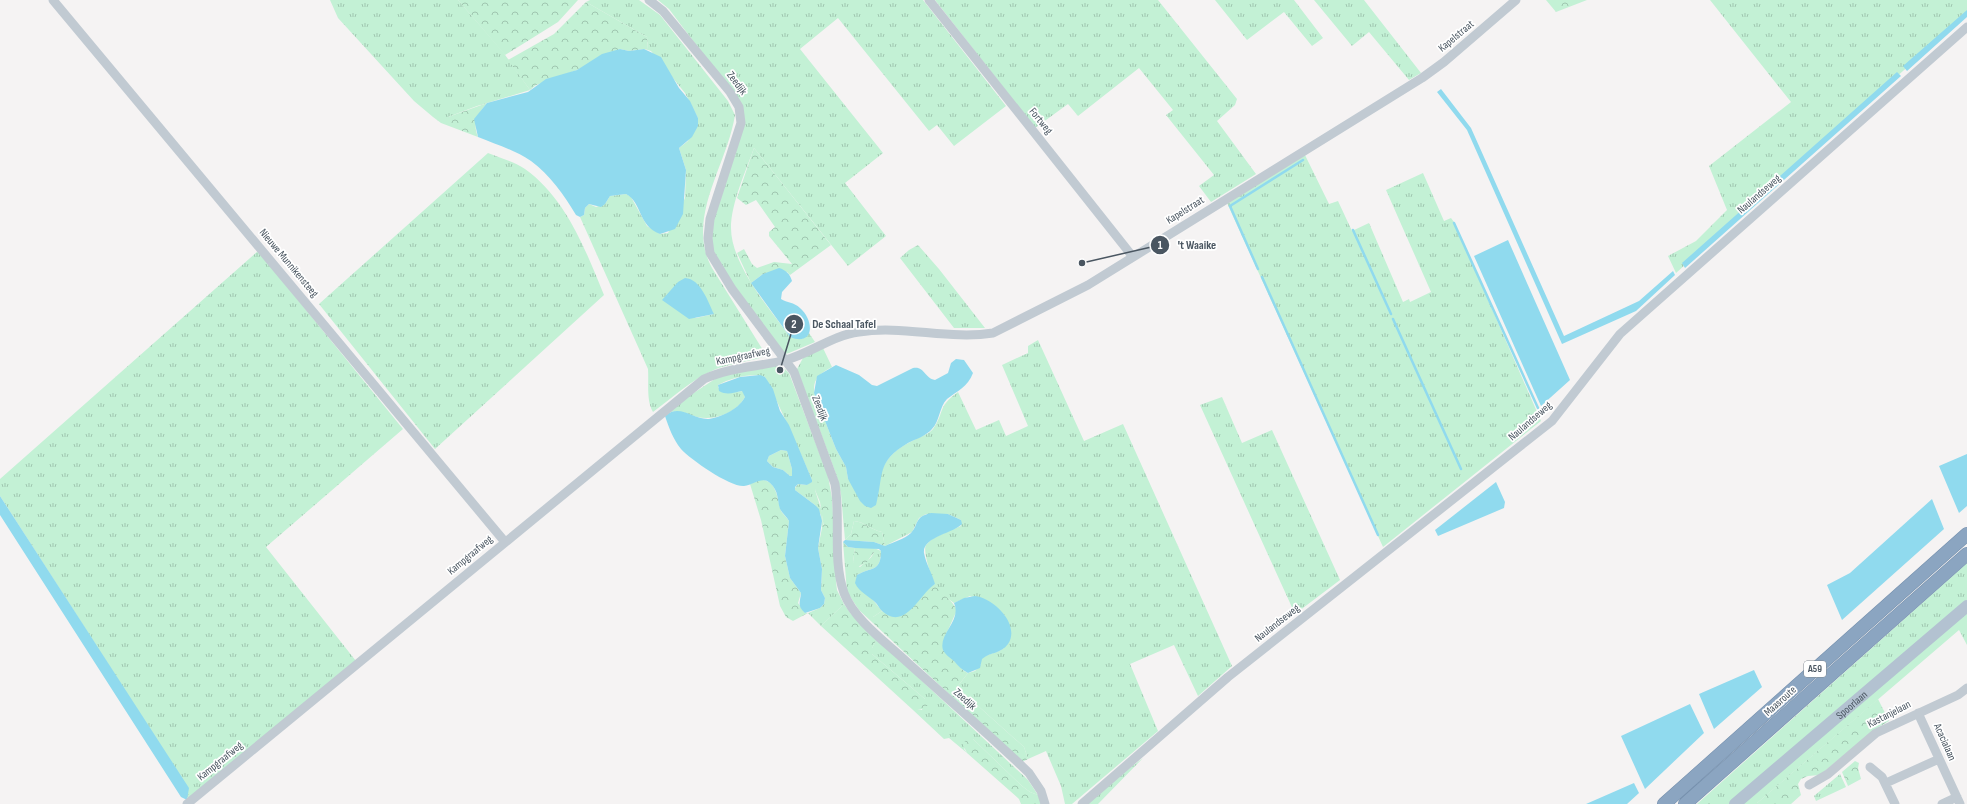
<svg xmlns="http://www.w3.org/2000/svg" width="1967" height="804" font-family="'Sofia Sans Condensed',sans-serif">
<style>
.grass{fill:url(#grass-tufts);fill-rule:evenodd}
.forest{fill:url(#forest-crowns)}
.water{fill:#90daee;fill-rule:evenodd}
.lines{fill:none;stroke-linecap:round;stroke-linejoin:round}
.stream{stroke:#90daee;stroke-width:2.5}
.highway-casing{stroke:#7690ad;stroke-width:14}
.minor{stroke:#c1cad2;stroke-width:9}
.major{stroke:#b3c2d1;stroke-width:12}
.highway{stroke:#8ba5c1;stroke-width:13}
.labels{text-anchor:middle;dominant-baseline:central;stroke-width:3.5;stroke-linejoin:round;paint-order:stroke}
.shield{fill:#fff;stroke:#808990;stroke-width:1}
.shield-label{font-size:10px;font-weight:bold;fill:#4a5661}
.street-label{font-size:11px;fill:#4a5661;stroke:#fff}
.leader{fill:none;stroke:#4a5661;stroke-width:1.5}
.callout-dot{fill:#4a5661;stroke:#fff;stroke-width:1.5}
.mark-label{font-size:12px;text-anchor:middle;font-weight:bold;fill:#fff}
.callout-label{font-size:12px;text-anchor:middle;font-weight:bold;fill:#4a5661;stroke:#fff;stroke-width:3.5;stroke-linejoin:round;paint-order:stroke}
</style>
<defs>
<pattern id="grass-tufts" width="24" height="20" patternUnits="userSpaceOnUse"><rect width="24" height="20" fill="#c3f1d5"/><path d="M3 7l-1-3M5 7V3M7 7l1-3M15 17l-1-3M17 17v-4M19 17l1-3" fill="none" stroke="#a0c6b0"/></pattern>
<pattern id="forest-crowns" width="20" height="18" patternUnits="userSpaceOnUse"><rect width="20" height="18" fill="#c3f1d5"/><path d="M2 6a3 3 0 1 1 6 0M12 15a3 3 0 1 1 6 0" fill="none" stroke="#a0c6b0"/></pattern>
</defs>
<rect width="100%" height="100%" fill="#f5f3f3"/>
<path class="grass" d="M330,0H458L503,52L530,90L477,106L448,117H433L414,101L338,18Z
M590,0H639L660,15L728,101L735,115C727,166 685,218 712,268L766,355C760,360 726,364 714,370C691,380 672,398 653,412C646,400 649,383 648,369L580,217L584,215L585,208L589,204L596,207L605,204L610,196L626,194L631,197L647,226L660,234L668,233L685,198L686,170L679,148L688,141L698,118L685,93L651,51L648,50L647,37L586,2ZM671,292L714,314L696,318L663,300Z
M658,0H923L1006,106L954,146L937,125L929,131L838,18L800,49L883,153L845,183L886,236L848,266L754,148C746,171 731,203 731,228C731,264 769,308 790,337L802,339L809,333L815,342L789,353L785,354L720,266L713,252L710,226L743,121L706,58L669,9Z
M935,0H1158L1237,99L1235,105L1217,121L1256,174L1211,202L1199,186L1214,175L1166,115L1173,110L1139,68L1078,116L1068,104L1035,128Z
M1215,0H1294L1323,38L1312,46L1284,12L1247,40Z
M1314,0H1364L1421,73L1409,80L1369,32L1352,46Z
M1710,0H1967V14L1676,273L1668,256L1696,241L1727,210L1709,166L1791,102Z
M488,153C501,158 514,162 525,169C566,198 586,251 604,295L435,449L319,304Z
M1305,155L1329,204L1338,201L1352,231L1369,223L1403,302L1409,299L1410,302L1431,292L1386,190L1423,173L1444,221L1451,218L1454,222L1541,421L1383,547L1227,203Z
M918,245L939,269L985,328H954L900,258L909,250Z
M258,251L403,429L266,547L356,661L187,800L188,788L0,496V479Z
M1038,340L1084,441L1123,424L1232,666L1198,696L1174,645L1130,664L1158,731L1072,804H1065L1061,786L1046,751L1028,759L1024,747L957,687L968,673L975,671L981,664V659C988,653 996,654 1004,648L1005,616L992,604L970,596L954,603C948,599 942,594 937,589C933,582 922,551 926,545C934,535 950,531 961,526V520L948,514H926L919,518L912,532L885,546L882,532C871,530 865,522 854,521L851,534L845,540L841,494L836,474L797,369L803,358L823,348L832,367C818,374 810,382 816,398L836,449L846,467L848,479L877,500C879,468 885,454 914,440C920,437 929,434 933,429C945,412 937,407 958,392L976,430L999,420L1006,436L1028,426L1002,365L1028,353V346Z
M775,365L783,367L789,373L828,476L815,490L822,512L823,525L834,531L836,582L837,590L844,604L821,626L808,613L820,608L824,604L825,598L821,590L822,569L818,548L822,528L821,515L815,505L795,490V488L798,484L807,485L812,480C797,445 782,411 765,377C752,372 730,378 718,385V388L736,392L743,391L745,397C736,413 715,421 697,417C687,414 681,410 670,412L686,398L718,377Z
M1222,397L1242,443L1272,430L1340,580L1295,614L1200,405Z
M781,450L787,451L792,469V476H790L783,470L773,467L767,461L769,456Z
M843,542L848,547L855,548L853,562L860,567C866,562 875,557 874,548L881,551C881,572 871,567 857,575L873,600L882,611L873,617V623L859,610L847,592Z
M1967,563V600L1729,804H1697Z
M1967,611V645L1959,630L1756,804H1741Z
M877,639L1028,780L1038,795L1030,792L1022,786L973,739L964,749L967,753L949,738L944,739L913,710H922L925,699L872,654V648Z
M1143,758L1098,804H1087L1123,773Z
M1840,774L1846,787L1816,801L1814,796Z"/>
<path class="forest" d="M458,0H578L558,22L505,55Z
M1546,0H1587L1556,12Z
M586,2L647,37L648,50L644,49L629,51L620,49L577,70L536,85L530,90L508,60L554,34Z
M487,103C478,114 472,123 478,137L441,123L433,117H448Z
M754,148L831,245L790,275L787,272L763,274L751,283L737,253L744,249L752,264L757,268L774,262L792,264L769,236V232L775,227L756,200L746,205L737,198Z
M828,476L832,498L834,531L824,528L820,502L815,490L818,481Z
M759,480C776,479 777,496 780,508C781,513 786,516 789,521L785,556L790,578L801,593L798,603L805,613H808L793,621L786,617L780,606L761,520L750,484Z
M854,521C865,522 871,530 882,532L885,546L874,542L845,540L851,534Z
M855,548H874V552L867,562L856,568L853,562Z
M935,584C940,594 952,599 957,610L944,639L943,649L964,671L968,673L957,687L1024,747L1028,759L1022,762L873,623V617L882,611L886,613L921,596L927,588Z
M844,604L851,614L877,639L872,648V654L925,699L928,705C923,710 919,710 913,710L821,626Z
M1878,699L1889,721L1877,728L1820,775L1808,776L1801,779L1798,784L1801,795L1791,804H1756Z
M969,739H973L1022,786L1030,792L1038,795L1042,804H1021L1019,799L967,753L963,745L965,741Z
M1855,761L1859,763L1858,768L1861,779L1848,786L1842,772Z"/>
<path class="water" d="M1967,10V17L1907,71L1903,66Z
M620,49L629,51L644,49L661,57L679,88L690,101L698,118V126L692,137L679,148L686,170L683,214L675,229L660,234C638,226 642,202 626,194L610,196L605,204L601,207L589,204L585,208L584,215L580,217L576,215C564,195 550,175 531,161C515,150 495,144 478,137L474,119L487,103L528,92L546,79L577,70L602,54Z
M1897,72L1901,76L1685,268L1682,263Z
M1441,89L1471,128L1564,336L1639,301L1673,271L1675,275L1636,311L1562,344L1467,130L1437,92Z
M1508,240L1570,380L1541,406L1474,256Z
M779,268C786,270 790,274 792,281L782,292L781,299C787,303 794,302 800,308C815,321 814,347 790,337L751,283L763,274Z
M685,278C701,279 708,302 714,314L689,319L662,300L678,282Z
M956,359L964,360L973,373C968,387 957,391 947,399C939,407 940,421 932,429C926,436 916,439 908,443C876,462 884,474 876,505L871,508L865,506L860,501L848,479L846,467L836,449L814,393L817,376L836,365L859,375L872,385L877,386L913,368C925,366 924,378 935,380L948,373L951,363Z
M760,375L765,377L773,389L780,411L789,425L812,480V482L807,485L798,484L795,487V490L815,505L819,509L822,521L818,548L822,569L821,590L825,598L824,604L820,608L805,613C797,606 800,603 801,593L790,578L785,556L789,521C787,517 782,513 780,509C777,500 779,491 770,483C762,476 754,485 744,486C730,487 691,460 681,449C673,439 669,428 665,416C680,403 693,420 709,419C715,418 721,416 727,413C735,409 741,404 745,397L742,391C734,392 728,396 719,391L718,385L740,377ZM781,450L787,451L792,469V476H790L783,470L773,467L767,461L769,456Z
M1967,454V506L1959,513L1939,466Z
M1496,482L1505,502L1504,508L1438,536L1435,530Z
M0,496L189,788L187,800L181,797L0,515Z
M1932,499L1944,529L1842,620L1827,585L1850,573Z
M931,513L948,514L961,520L962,524C954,533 922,537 924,553C926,564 932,573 935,584C919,594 905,633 881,610C879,608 878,605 876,603C869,596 859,592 855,583L857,575C871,567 881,572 881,551L879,549L855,548L848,547L843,542L845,540L874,542L885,546C893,542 905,539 911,533C919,524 914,517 931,513Z
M975,596C993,598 1021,624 1008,644C1001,654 990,652 982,659L980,668L968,673C962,670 958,666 954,661C950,658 945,654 943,650C938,634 962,621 954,603L964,598Z
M1754,670L1762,687L1714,729L1699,694Z
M1690,704L1704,733L1645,789L1621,736Z
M1634,783L1639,793L1627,804H1586Z"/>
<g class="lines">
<path class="stream" d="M1454,223L1538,408
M1353,230L1391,314
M1258,269L1230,206L1303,160
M1262,277L1378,535
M1393,319L1461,469"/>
<defs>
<path id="highway" d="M1664,804L1967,534
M1685,804L1967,554"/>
</defs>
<use href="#highway" class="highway-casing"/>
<path class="minor" d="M53,0L505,542
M649,0L663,11L730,92L739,107L741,123L710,219L708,238L710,253L732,289L794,372L835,484C841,520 832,559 844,593C854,620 887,643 907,662C948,699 990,735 1029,773L1041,791L1045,804
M929,0L1133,257
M1918,713L1960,804
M1870,767L1882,777L1895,804
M1886,783L1939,759
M1809,785L1828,774L1876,733L1958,695L1967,688
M187,804L704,379C730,367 758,367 786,360C811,353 833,335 859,332C903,325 949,340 993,333L1088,285L1422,78L1444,62L1516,0
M1082,804L1228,677L1552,421L1620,334L1967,27
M1942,804L1957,797"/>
<path class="major" id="s1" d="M1735,804L1967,606"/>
<use href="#highway" class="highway"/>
</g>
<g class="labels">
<rect class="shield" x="1804" y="661" width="22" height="16" rx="3"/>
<g class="shield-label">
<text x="1815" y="669">A59</text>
</g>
<g class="street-label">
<text transform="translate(1456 36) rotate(-40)">Kapelstraat</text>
<text transform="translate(737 83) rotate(53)">Zeedijk</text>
<text transform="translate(1041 121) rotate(51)">Fortweg</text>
<text transform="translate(1759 194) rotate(-41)">Naulandseweg</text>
<text transform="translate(1185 210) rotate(-32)">Kapelstraat</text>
<text transform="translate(289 263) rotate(50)">Nieuwe Munnikensteeg</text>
<text transform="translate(743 356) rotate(-12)">Kampgraafweg</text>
<text transform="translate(820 408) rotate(69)">Zeedijk</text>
<text transform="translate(1530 421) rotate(-41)">Naulandseweg</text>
<text transform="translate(470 555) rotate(-40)">Kampgraafweg</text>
<text transform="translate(1277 623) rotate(-38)">Naulandseweg</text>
<text transform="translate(965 699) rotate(42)">Zeedijk</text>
<text transform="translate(1780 701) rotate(-42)">Maasroute</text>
<text stroke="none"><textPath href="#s1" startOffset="153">Spoorlaan</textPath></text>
<text transform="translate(1889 714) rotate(-27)">Kastanjelaan</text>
<text transform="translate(1945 742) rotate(66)">Acacialaan</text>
<text transform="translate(220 761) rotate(-39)">Kampgraafweg</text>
</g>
</g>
<path class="leader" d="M1082 263L1160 245M780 370L794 324"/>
<g class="callout-dot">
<circle cx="1082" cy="263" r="4"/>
<circle cx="780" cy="370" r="4"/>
<circle cx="1160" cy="245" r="10"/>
<circle cx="794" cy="324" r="10"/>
</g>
<g class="mark-label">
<text x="1160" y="249">1</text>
<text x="794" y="328">2</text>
</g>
<g class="callout-label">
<text x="1197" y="249">'t Waaike</text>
<text x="844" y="328">De Schaal Tafel</text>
</g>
</svg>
